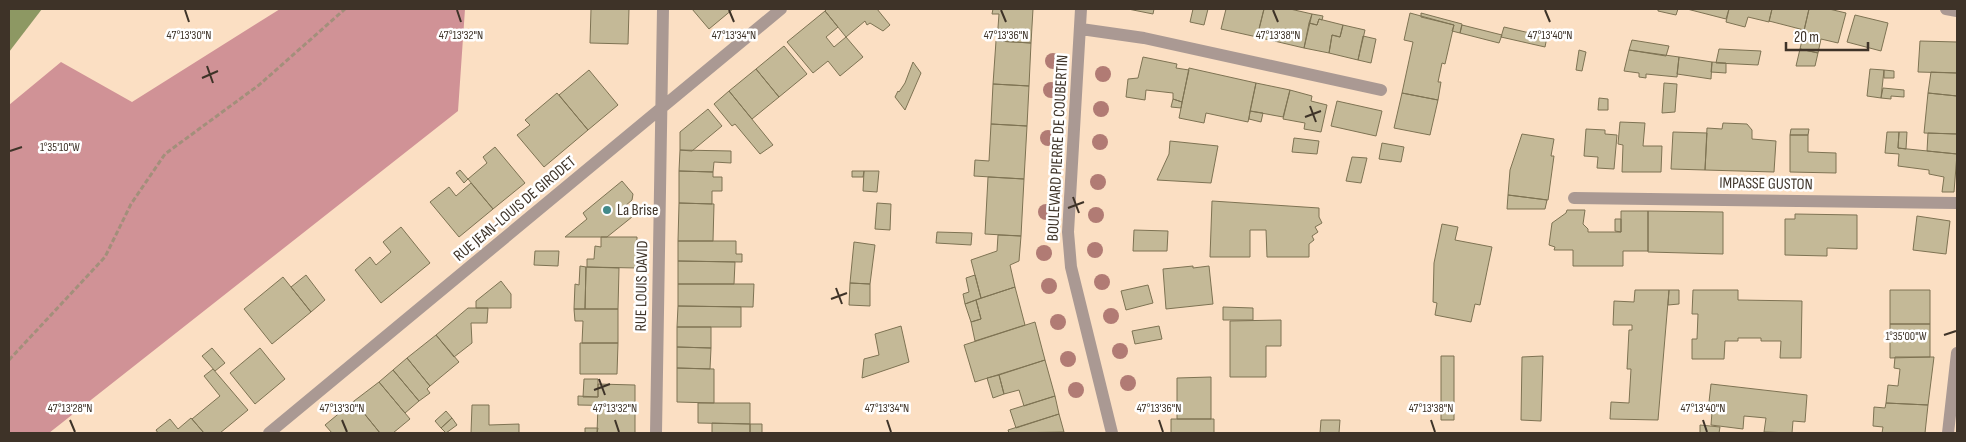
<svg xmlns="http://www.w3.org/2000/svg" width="1966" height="442" font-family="'Sofia Sans Condensed',sans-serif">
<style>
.forest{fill:#d09296}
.water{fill:#8d9863}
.building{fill:#c4b997;stroke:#7e7353}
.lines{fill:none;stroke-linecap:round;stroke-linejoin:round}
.path{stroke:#a38f7b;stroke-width:3;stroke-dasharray:5 2.5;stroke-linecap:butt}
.minor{stroke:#aa9993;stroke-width:12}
.tree{fill:#b17b74}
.ticks{fill:none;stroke:#3e3328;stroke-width:2}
.poi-dot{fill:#428a8a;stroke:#fff;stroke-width:2}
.labels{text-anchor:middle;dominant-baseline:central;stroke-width:5;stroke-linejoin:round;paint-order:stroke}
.street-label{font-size:16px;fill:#3e3328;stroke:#fff}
.poi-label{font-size:16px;fill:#3e3328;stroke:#fff;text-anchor:start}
.ticks-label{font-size:12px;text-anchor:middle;fill:#3e3328;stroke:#fff;stroke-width:5;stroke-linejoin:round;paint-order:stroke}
</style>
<rect width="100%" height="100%" fill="#fbdfc3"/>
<path class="forest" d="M280,9H465L458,111L49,433H9V105L61,62L132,102Z"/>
<path class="water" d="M9,9H42L9,52Z"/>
<path class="building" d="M591,9H629L628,44L590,43Z
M692,9H733L709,29Z
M827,9H877L890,25L883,31L870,23L867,25L865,21L846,37L825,11Z
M993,9H1033L1031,43L997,41L999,14H992Z
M1128,9H1154L1153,14Z
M1193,9H1208L1204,25L1190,22Z
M1226,9H1264L1257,37L1221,29Z
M1264,9H1290L1312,14L1304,48L1257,37Z
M1658,9H1678L1676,15L1658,11Z
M1687,9H1729L1726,19Z
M1729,9H1772L1769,22L1748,17L1745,27L1726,22Z
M1772,9H1809L1804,30L1769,21Z
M1809,9H1829L1846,13L1838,43L1821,39L1818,53L1800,49Z
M825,11L838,27L826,37L834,47L846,37L863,57L840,76L828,61L813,73L787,42Z
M1410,13L1454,25L1445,64L1442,63L1438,82H1441L1438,100L1402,93L1413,42L1404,40Z
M1421,13L1462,24L1460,33L1452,31L1454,25L1421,17Z
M1312,14L1323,16L1322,20L1319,19L1317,25L1309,23Z
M1855,15L1888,23L1881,51L1847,42Z
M1319,19L1343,25L1340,37L1332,35L1329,53L1304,48L1309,23L1317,25Z
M1343,25L1365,30L1358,60L1329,53L1332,35L1340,37Z
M1462,25L1502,35L1499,43L1460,33Z
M1504,27L1547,37L1545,47L1501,37Z
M1363,36L1376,39L1371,63L1358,60Z
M1632,40L1669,46L1666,56L1629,50Z
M996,41L1031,43L1029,86L993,84Z
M1920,41L1957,42V73L1918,72Z
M784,46L807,74L779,97L756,69Z
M1719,49L1761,51L1758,65L1716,63Z
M1800,49L1818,53L1815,66H1796Z
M1579,50L1586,52L1582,71L1576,70Z
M1629,50L1679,57L1677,77L1646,74V78L1639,77V73L1624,71Z
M1143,57L1177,64L1176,68L1189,70L1182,102L1173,99V93L1146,90L1145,100L1126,97L1128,79L1138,78Z
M1679,57L1712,62L1711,79L1677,74Z
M913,62L921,73L905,110L895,97L898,91L899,92L905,83Z
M1712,62L1726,63V73L1711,72Z
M1189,68L1256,83L1248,122L1206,113L1204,123L1179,118Z
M756,69L779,97L752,119L729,91Z
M1870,69L1884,70L1881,98L1867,96Z
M589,70L618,105L588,130L559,95Z
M1884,70L1894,71V78H1884Z
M1931,72L1957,73V96L1928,93Z
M1256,83L1290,90L1283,117L1250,111Z
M1664,83L1677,84L1675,112L1662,113Z
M993,84L1029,86L1027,126L991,124Z
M1883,88L1904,90V97L1891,96V99L1881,98Z
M1290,90L1312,96L1311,101L1327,105L1321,132L1304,129L1305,123L1283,119Z
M729,91L773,145L760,154L735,124L732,126L714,104Z
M557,93L588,130L544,167L517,135L530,125L525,120Z
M1402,93L1438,100L1430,135L1394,128Z
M1928,93L1957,96V134L1924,133Z
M1599,98L1608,99V110H1598Z
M1173,99L1182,102L1181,108L1171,107Z
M1337,101L1382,111L1376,136L1331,126Z
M708,109L722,126L692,151L680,150V132Z
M1250,111L1263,113L1261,122L1249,119Z
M1620,122L1645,123L1643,146H1662L1661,172H1622L1623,145L1618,144Z
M1723,123L1747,124L1752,130V139L1776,141L1774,172L1705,170L1707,128L1722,129Z
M991,124L1027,126L1024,179L974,176L975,160L989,161Z
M1586,129L1605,130V134L1617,135L1614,169L1597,168L1598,157L1584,156Z
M1791,129H1809L1808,135H1790Z
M1673,132L1707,133L1705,170L1671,169Z
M1887,132H1899L1898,148L1957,154L1954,192H1942L1944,177L1929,174V170L1898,166L1899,154L1885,153Z
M1899,132H1907L1906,149L1898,148Z
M1928,133L1957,134V154L1927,151Z
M1522,134L1554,139L1551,156H1554L1548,200L1508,195L1510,170Z
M1790,135H1808V152L1836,153V173L1790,172Z
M1294,138L1319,141L1317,154L1292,152Z
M1170,141L1218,146L1211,183L1157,180L1169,154Z
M1382,143L1404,147L1401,162L1379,159Z
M495,147L525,183L493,209L468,179L487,163L483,157Z
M680,150L731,151V163L714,162L713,172L679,171Z
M1352,157L1367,158L1361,183L1346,181Z
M460,170L468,179L464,183L456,173Z
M679,171L713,172V177H722V191H712V204L679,203Z
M852,171H864L863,177H852Z
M864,171H879L877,192L863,191Z
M988,177L1024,179L1021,236L985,234Z
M622,181L633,194L632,200L624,207L632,217L607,237H565L587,219L583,213Z
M471,183L493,209L459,237L430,202L449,187L456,196Z
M1508,195L1547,200L1545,209H1507Z
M1212,201L1319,208V217L1322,223L1315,227L1318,232L1312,236L1314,240L1309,244V257H1267L1266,230H1250V257H1210Z
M679,203L714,204L713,241H678Z
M877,203L891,204L890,230L875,229Z
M1567,210H1585L1583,224L1588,229V232H1621V211H1648V251H1623V266H1573V250H1554L1555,247L1549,245L1552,223L1566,213Z
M1648,211L1723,212V254L1648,252Z
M1795,214L1857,215V249L1827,248V256L1785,255V219H1795Z
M1917,216L1950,221L1946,254L1913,250Z
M1615,219H1621V232L1615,231Z
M1442,224L1458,227L1455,240L1492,247L1480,305L1475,304L1471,322L1435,315L1437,303L1433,302L1434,263Z
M401,227L430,263L381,303L355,270L370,257L376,265L391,252L383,242Z
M1134,230L1168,231L1167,251H1133Z
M937,232L972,233L971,245L936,243Z
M998,235L1021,236L1019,261L1010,265L1015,287L981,298L971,260L997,251Z
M601,237H637V268L587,267V259H594L595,246L601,247Z
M678,241H736V254H742V262L678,261Z
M854,242L875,245L870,284L850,283Z
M535,251H559L558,266L534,265Z
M678,261L735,262L734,284H678Z
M580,266L586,267L585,309H574L575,284L579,285Z
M1193,266V268L1209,266L1213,304L1166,309L1163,269Z
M586,267L619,268L618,309H585Z
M306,275L325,300L311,312L291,287Z
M975,275L981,298L965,304L963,294L969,292L966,278Z
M283,277L311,312L272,344L244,309Z
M501,281L511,294V308H476V301Z
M850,283L870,284V306L849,305Z
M678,284H754L753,307L678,306Z
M1148,285L1153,303L1126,310L1121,291Z
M1015,287L1025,325L975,341L971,322L981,319L976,300Z
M1635,290H1669L1658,420L1610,419L1611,402L1629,403L1631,369H1627L1629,330H1632V325H1613L1614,301L1634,302Z
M1669,290H1679V304L1668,305Z
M1693,290H1738V300L1802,301L1801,358H1780L1781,341H1761V338H1738V341H1725L1724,359H1692V339H1697L1698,314H1692Z
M1890,290H1930V324H1890Z
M976,300L981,319L971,322L965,304Z
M678,306L741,307V327H677Z
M1223,307L1253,308V320H1223Z
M468,308H488L487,323H471L472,343L454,357L436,335Z
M574,309H618V343H582L583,321H575Z
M1281,320V346H1266V377H1230V321Z
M1035,322L1045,360L975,382L964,345Z
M1890,324H1930V357L1890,358Z
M901,326L909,362L862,378L864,359L879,355L875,334Z
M1159,326L1162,339L1135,344L1132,331Z
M677,327H711V348L677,347Z
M436,335L459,362L430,386L407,358Z
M580,343H618L617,374H580Z
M677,347L711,348L710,369L677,368Z
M212,348L225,363L215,371L202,356Z
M260,348L285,379L255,404L230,373Z
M1441,356H1454V420H1441Z
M1543,356L1541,421L1521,420L1522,357Z
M1895,357H1934L1928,405L1886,403L1888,385L1898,386L1900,369L1894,368Z
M407,358L430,386L427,389L430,393L419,401L393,370Z
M1045,360L1055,396L1024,406L1019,390L1004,394L999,375Z
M677,368L714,369V403L677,402Z
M213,369L248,410L220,433H204L192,419L220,396L204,376Z
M393,370L419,401L405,413L379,382Z
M999,375L1004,394L993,398L987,378Z
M1211,377V419H1177V378Z
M584,379H598V397H583Z
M379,382L410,419L393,433H380L354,401Z
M598,384L635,385V406L578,405V396L598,397Z
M1711,384L1807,395L1805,422L1793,421L1792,433L1764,432L1766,418L1744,416L1743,429L1711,425L1712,412L1708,411Z
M1055,396L1059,414L1016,428L1010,410Z
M354,401L380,433H332L325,425Z
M698,403H750V424L698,423Z
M1886,403L1928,405L1925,433H1882L1883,427L1873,426L1874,407L1885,408Z
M472,405H489V425L519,424V433H471Z
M598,405L635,406V433H597Z
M446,411L452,418L441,428L435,421Z
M1059,414L1064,432L1009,433L1008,430Z
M191,418L204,433H158L156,430L170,419L178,429Z
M452,418L457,425L446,433L441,428Z
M1171,419H1214V433H1171Z
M1321,420H1340L1339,433H1320Z
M712,423L750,424V433H712Z
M750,424H762V433H750Z
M1700,425L1720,427L1719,433H1700Z
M585,428H598L597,433H585Z"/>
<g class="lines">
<path class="path" d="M9,360L105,257L131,204L165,154L259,85L345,9"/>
<path class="minor" d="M1081,9L1068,232L1071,267L1112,433
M1946,9L1957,11
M1081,29L1144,38L1381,90
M1574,198L1957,203
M269,433L781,9
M656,433L663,9
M1948,433L1957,353"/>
</g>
<g class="tree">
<circle cx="1053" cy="61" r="8"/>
<circle cx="1103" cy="74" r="8"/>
<circle cx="1051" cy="90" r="8"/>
<circle cx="1101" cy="109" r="8"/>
<circle cx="1048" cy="138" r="8"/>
<circle cx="1100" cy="142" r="8"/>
<circle cx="1098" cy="182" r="8"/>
<circle cx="1046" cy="212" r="8"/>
<circle cx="1096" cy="215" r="8"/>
<circle cx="1095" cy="250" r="8"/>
<circle cx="1044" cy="253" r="8"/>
<circle cx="1102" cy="282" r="8"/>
<circle cx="1049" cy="286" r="8"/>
<circle cx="1111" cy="316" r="8"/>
<circle cx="1058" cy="322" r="8"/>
<circle cx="1120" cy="351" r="8"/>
<circle cx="1068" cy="359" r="8"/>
<circle cx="1128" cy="383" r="8"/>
<circle cx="1076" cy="390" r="8"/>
</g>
<path class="ticks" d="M185,10L189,22M457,10L461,22M729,10L734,22M1001,10L1006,22M1273,10L1278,22M1545,10L1550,22M207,66L213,83M202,78L218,71M1310,106L1316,122M1305,117L1321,111M10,151L22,147M1073,197L1079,213M1068,208L1084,202M836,288L842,304M831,299L847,293M1944,335L1956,331M599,379L605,395M594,390L610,384M70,420L75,432M342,420L347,432M615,420L619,432M887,420L891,432M1159,420L1163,432M1431,420L1435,432M1703,420L1707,432"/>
<circle class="poi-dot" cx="607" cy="210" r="5"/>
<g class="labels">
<g class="street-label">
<text transform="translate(1058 148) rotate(-87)">BOULEVARD PIERRE DE COUBERTIN</text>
<text transform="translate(1766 184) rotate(1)">IMPASSE GUSTON</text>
<text transform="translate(515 209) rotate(-40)">RUE JEAN-LOUIS DE GIRODET</text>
<text transform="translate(642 286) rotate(-89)">RUE LOUIS DAVID</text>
</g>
<g class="poi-label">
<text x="617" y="210">La Brise</text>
</g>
</g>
<g class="ticks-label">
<text x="1006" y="39">47°13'36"N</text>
<text x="189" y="39">47°13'30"N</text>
<text x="461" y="39">47°13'32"N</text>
<text x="734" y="39">47°13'34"N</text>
<text x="1278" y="39">47°13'38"N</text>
<text x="1550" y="39">47°13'40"N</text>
<text x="60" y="151">1°35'10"W</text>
<text x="1906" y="340">1°35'00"W</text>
<text x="70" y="412">47°13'28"N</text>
<text x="342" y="412">47°13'30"N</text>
<text x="615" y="412">47°13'32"N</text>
<text x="887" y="412">47°13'34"N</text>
<text x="1159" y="412">47°13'36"N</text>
<text x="1431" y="412">47°13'38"N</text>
<text x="1703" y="412">47°13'40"N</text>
</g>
<rect width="1966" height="442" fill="none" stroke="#3e3328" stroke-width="20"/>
<path d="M1786 42v8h82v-8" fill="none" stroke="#3e3328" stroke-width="2.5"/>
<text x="1794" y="42" font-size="15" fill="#3e3328" stroke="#ffffff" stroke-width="4" paint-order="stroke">20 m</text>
</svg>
